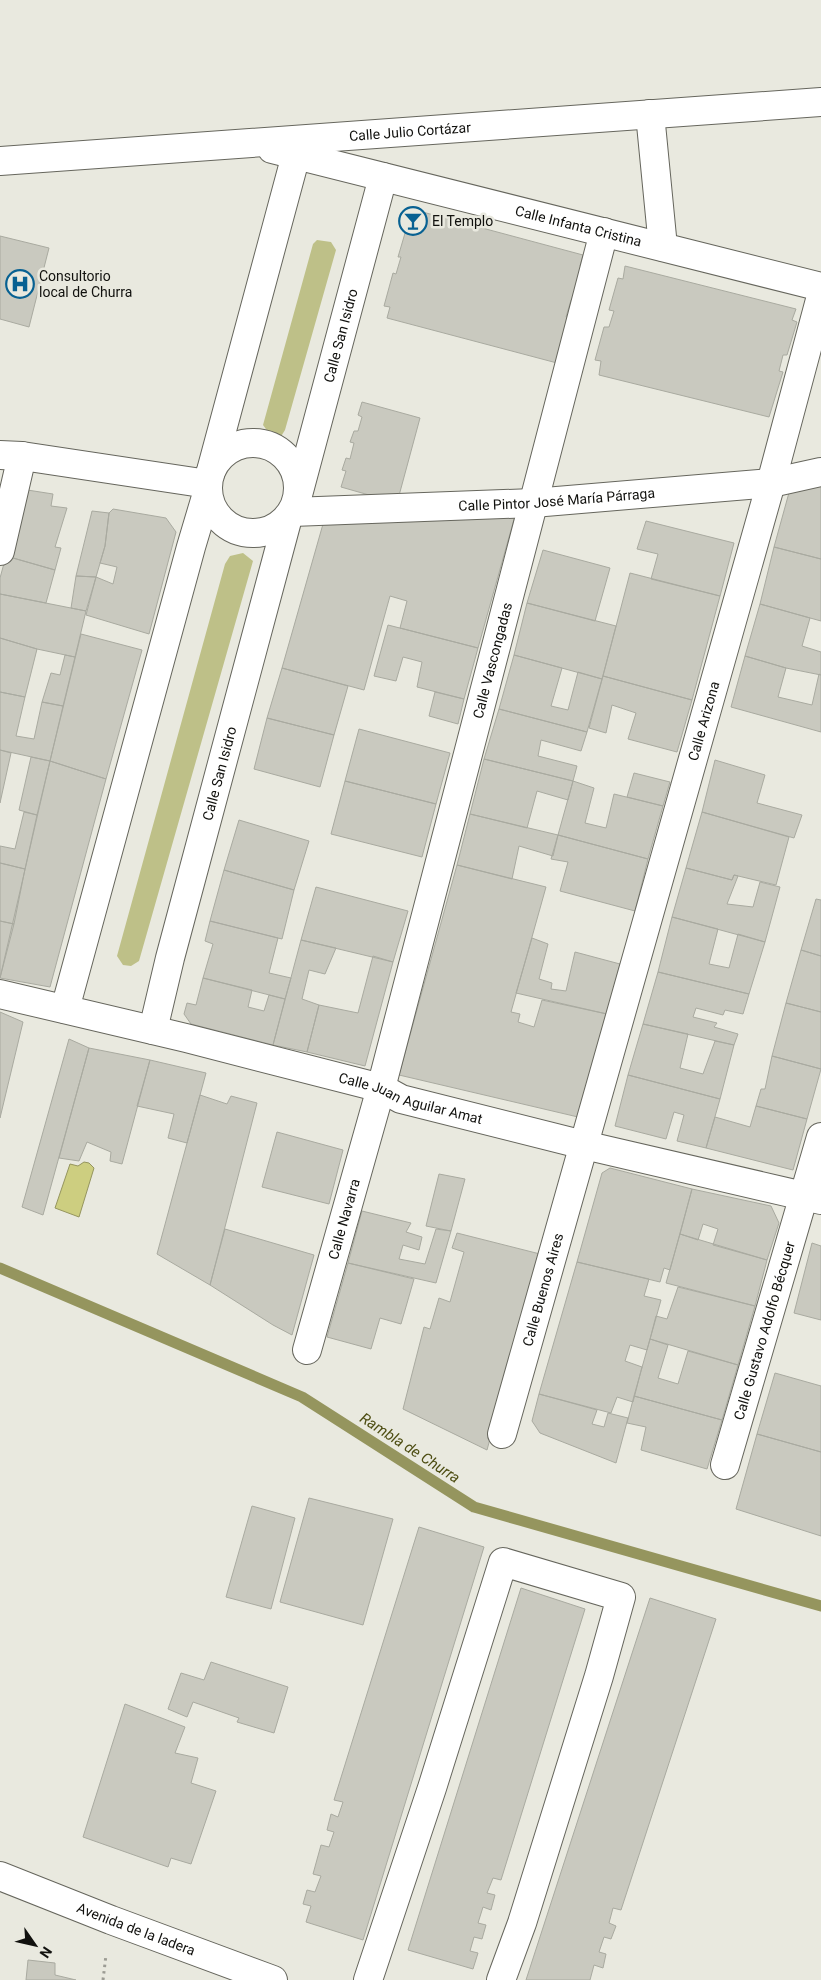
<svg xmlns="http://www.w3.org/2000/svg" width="821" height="1980" font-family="Roboto,sans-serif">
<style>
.green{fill:#bec088}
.water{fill:#cdce80;stroke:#95955e}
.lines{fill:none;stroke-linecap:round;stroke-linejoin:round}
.stream{stroke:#95955e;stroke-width:11}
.building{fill:#c9c9bf;stroke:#a9aaa0}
.street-casing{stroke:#66665d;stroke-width:30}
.path{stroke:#9c9c94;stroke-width:3;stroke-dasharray:2.5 4;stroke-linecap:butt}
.street{stroke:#fff;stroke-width:28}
.labels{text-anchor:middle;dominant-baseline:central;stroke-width:5;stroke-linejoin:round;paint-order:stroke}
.street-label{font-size:14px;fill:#11110e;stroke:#e9e9df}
.poi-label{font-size:14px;fill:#11110e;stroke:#e9e9df;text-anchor:start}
.water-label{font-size:15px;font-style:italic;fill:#4d4d12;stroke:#e9e9df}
</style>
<rect width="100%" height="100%" fill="#e9e9df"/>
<path class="green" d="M317,240L331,242L336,250L285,430L280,438L271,436L263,425L313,244Z
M243,553L253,561L139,961L131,966L123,965L117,956L225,564L230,556Z"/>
<path class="water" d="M84,1162L89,1163L94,1168L79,1217L55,1208L70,1164L78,1166Z"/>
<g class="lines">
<path class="stream" d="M0,1268L302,1397L474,1507L821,1606"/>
</g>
<path class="building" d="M415,210L583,255L580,266L584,268L575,301L571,300L566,317L571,318L557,363L387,318L390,307L384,306L393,273L396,274L401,257H398L408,223H411Z
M0,236L49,248L29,327L0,319Z
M625,266L796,309L792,320L797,322L787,355H783L779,371L783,372L769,417L599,375L601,361L595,360L604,327H609L614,311L609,310L618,278L623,279Z
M362,402L420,418L397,503L341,487L346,471L342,470L346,458L350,459L354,443L350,442L354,431H358L362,417L358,415Z
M821,482V559L774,547L790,489Z
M21,489L53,494L51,506L67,508L55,547L61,548L55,570L6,556Z
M113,509L166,518L176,532L149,634L86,615L96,577L113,584L117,567L100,563L105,546L109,513Z
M92,511L109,513L105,546L96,577L76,576Z
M516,512L478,648L400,628L407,601L390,596L364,690L282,668L325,517Z
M646,521L734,543L720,596L651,579L658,554L637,549Z
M774,547L821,559V621L760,604Z
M543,550L610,568L595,621L527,603Z
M6,556L55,570L46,603L0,594V578Z
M630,573L720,596L692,700L603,676Z
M76,576L96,577L86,611L71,608Z
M0,594L86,611L75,657L37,649L0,638Z
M527,603L616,626L602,679L514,655Z
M760,604L810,618L802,646L821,652V675L786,668L745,656Z
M388,625L478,648L464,699L417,687L422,662L403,657L396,681L374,676Z
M81,634L142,650L106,779L50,761Z
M0,638L37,649L25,697L0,692Z
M65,655L75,657L63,706L42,702L51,673L60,675Z
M514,655L562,668L551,706L568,710L578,672L602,679L587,732L499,709Z
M745,656L786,668L778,697L812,705L819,674L821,675V732L731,707Z
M282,668L348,686L334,735L267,718Z
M603,676L692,700L677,752L628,739L636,713L612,705L606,733L589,728Z
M0,692L25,697L16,736L34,739L42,702L63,706L50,761L0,750Z
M435,692L464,699L458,724L429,716Z
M499,709L587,732L581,751L541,740L538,756L577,766L573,781L484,759Z
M267,718L334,735L320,787L254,769Z
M359,729L450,753L436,804L345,781Z
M0,750L11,753L0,803Z
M31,757L50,761L37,815L19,810Z
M484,759L573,781L568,800L537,791L527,828L470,814Z
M715,760L765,775L757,803L802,815L794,838L702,812Z
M50,761L106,779L50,987L0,978Z
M634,773L670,782L663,806L627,797Z
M345,781L436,804L422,857L331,834Z
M573,781L594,788L585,823L606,828L614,794L663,806L648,859L558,835Z
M24,812L37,815L25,869L0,863V846L15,849Z
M702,812L789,837L776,885L734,875L732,880L686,868Z
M470,814L558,835L553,856L519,846L512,879L457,865Z
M239,820L309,841L294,890L224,870Z
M558,835L648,859L635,911L560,891L568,862L551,859Z
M0,863L25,869L14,924L0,921Z
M457,865L546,887L511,1012L520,1014L518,1022L534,1027L542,1000L607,1014L578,1117L399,1075Z
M686,868L732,880L734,875L738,876L727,904L753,907L760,882L780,887L765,942L672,917Z
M224,870L294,890L282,939L210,921Z
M316,887L408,911L393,962L301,940Z
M816,899L821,900V956L801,950Z
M672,917L718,929L709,964L729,968L738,934L765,942L749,994L658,972Z
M0,921L14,924L0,978Z
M210,921L278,938L269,973L291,978L285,999L203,978L213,944L205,941Z
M532,938L548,944L539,979L552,983L551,989L566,991L575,952L620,964L607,1014L516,993Z
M301,940L336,948L325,974L309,970L302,999L319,1005L307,1052L273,1045Z
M801,950L821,956V1012L786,1003Z
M373,956L393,962L365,1066L307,1052L319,1005L358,1013Z
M658,972L749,994L743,1014L725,1010L723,1015L696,1008L693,1017L717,1023L714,1027L738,1034L734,1045L643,1024Z
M203,978L252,990L248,1007L264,1011L269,995L285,999L273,1045L191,1024L184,1014L187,1003L196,1005Z
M786,1003L821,1012V1069L772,1056Z
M0,1012L23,1022L0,1118Z
M643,1024L688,1034L680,1068L703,1074L715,1041L734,1045L720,1099L628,1075Z
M69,1039L89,1048L43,1215L22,1207Z
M89,1048L150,1060L122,1164L110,1161L111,1152L87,1142L79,1161L59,1158Z
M772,1056L821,1069L807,1119L756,1106L761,1089H765Z
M150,1060L206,1073L187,1143L168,1138L174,1114L137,1106Z
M628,1075L720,1099L706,1148L677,1141L684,1115L674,1112L666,1139L615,1126Z
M200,1095L227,1104L231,1096L257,1103L210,1285L157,1254Z
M756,1106L807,1119L793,1170L706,1148L715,1117L750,1127Z
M277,1132L343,1150L329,1204L262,1187Z
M610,1168L692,1189L670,1270L664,1268L660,1282L577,1262L602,1173Z
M439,1174L465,1179L451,1231L426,1226Z
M692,1189L771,1206L779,1223L767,1260L713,1245L718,1229L703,1224L698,1240L680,1234Z
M362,1211L411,1223L406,1232L422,1237L419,1250L403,1245L399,1259L425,1264L436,1229L451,1231L436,1283L348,1263Z
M225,1229L314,1255L292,1335L273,1325L210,1285Z
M457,1233L540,1254L487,1450L403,1409L424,1327L430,1329L439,1298L450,1302L464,1252L452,1248Z
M680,1234L767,1260L755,1306L666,1283Z
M812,1243L821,1246V1320L794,1313Z
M577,1262L649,1279L644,1296L661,1300L647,1350L630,1345L625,1361L642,1367L633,1402L617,1397L611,1413L539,1394Z
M348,1263L414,1279L401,1324L380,1318L371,1349L327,1337Z
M678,1287L755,1306L738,1365L650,1339L656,1316L667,1319Z
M650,1339L668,1345L658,1378L678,1384L688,1351L738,1365L722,1420L634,1396Z
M775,1373L821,1386V1452L757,1434Z
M539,1394L597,1410L592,1424L604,1427L608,1413L628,1418L616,1463L540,1433L532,1421Z
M634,1396L722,1420L707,1469L641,1450L646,1427L627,1423Z
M757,1434L821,1452V1536L736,1509Z
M309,1498L393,1519L363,1625L280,1602Z
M252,1506L295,1518L271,1609L226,1597Z
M419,1527L484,1547L363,1940L306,1922L311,1906L303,1904L307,1890L315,1892L321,1876L313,1874L321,1845L329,1847L334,1832L327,1830L331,1814L338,1817L343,1802L334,1800Z
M521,1588L585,1609L501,1880L493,1878L487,1893L495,1895L491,1910L483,1907L478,1923L486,1925L482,1939L474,1937L470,1951L478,1953L473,1969L408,1950Z
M650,1598L716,1619L621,1910L613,1908L609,1923L616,1926L611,1939L604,1937L599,1952L606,1954L603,1968L594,1965L590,1980H526Z
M211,1662L288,1687L274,1733L237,1722L239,1718L193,1702L187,1717L168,1709L181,1673L204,1680Z
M125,1704L185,1727L175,1753L198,1758L191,1783L216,1791L191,1864L171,1858L168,1867L83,1837Z
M28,1960L55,1963V1975L76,1980H26Z"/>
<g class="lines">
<defs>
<g id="street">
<path d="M650,114L663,247"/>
<path id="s1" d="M272,149L821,287"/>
<path id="s2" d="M0,161L821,102"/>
<circle cx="253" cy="488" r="45"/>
<path d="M0,455L22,456L208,484"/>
<path d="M211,471L296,155"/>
<path id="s3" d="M298,495L383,177"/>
<path id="s4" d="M292,512L533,503L771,483L821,472"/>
<path d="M0,551L22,456"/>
<path id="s5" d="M0,994L186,1038L381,1088L401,1099L584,1145L821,1200"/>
<path d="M65,1009L191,547L208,490"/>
<path id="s6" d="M153,1030L170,958L288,517"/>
<path id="s7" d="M307,1350L381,1088L604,232"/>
<path id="s8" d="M502,1434L771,483L821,296"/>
<path id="s9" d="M725,1465L821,1137"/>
<path id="s10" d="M0,1876L111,1920L273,1980"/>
<path d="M368,1980L432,1788L503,1562L621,1597L599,1676L522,1923L501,1980"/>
</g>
</defs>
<use href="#street" class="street-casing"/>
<path class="path" d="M103,1980L106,1955"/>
<use href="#street" class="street"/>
</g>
<defs>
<symbol id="bar-ring" viewBox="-11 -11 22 22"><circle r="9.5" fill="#e9e9df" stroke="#086192" stroke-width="1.5"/><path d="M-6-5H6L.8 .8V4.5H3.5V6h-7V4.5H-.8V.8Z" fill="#086192"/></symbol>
<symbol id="hospital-ring" viewBox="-11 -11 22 22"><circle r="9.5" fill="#e9e9df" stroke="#086192" stroke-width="1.5"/><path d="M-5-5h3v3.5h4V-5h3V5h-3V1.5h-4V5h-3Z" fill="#086192"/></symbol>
</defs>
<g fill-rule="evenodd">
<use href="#bar-ring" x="397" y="205" width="32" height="32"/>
<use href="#hospital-ring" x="4" y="268" width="32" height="32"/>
</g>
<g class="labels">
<g class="street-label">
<text stroke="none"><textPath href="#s2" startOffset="411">Calle Julio Cortázar</textPath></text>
<text stroke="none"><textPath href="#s1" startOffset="316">Calle Infanta Cristina</textPath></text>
<text stroke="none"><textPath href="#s3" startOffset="165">Calle San Isidro</textPath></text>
<text stroke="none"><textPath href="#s4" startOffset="265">Calle Pintor José María Párraga</textPath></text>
<text stroke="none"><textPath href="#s7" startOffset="714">Calle Vascongadas</textPath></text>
<text stroke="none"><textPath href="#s8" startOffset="741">Calle Arizona</textPath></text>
<text stroke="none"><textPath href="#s6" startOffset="265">Calle San Isidro</textPath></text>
<text stroke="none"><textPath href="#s5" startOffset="424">Calle Juan Aguilar Amat</textPath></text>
<text stroke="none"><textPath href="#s7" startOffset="136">Calle Navarra</textPath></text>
<text stroke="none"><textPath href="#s8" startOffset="150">Calle Buenos Aires</textPath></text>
<text stroke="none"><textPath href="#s9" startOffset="140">Calle Gustavo Adolfo Bécquer</textPath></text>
<text stroke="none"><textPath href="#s10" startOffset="146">Avenida de la ladera</textPath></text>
</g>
<g class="poi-label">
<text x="432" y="221">El Templo</text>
<text x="39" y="276">Consultorio<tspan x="39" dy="16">local de Churra</tspan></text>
</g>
<g class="water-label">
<text transform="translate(410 1448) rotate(33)">Rambla de Churra</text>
</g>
</g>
<g transform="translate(35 1945) rotate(124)" stroke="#e9e9df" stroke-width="4" paint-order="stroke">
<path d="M0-4L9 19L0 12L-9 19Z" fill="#11110e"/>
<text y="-8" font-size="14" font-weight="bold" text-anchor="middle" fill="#11110e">N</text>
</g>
</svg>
